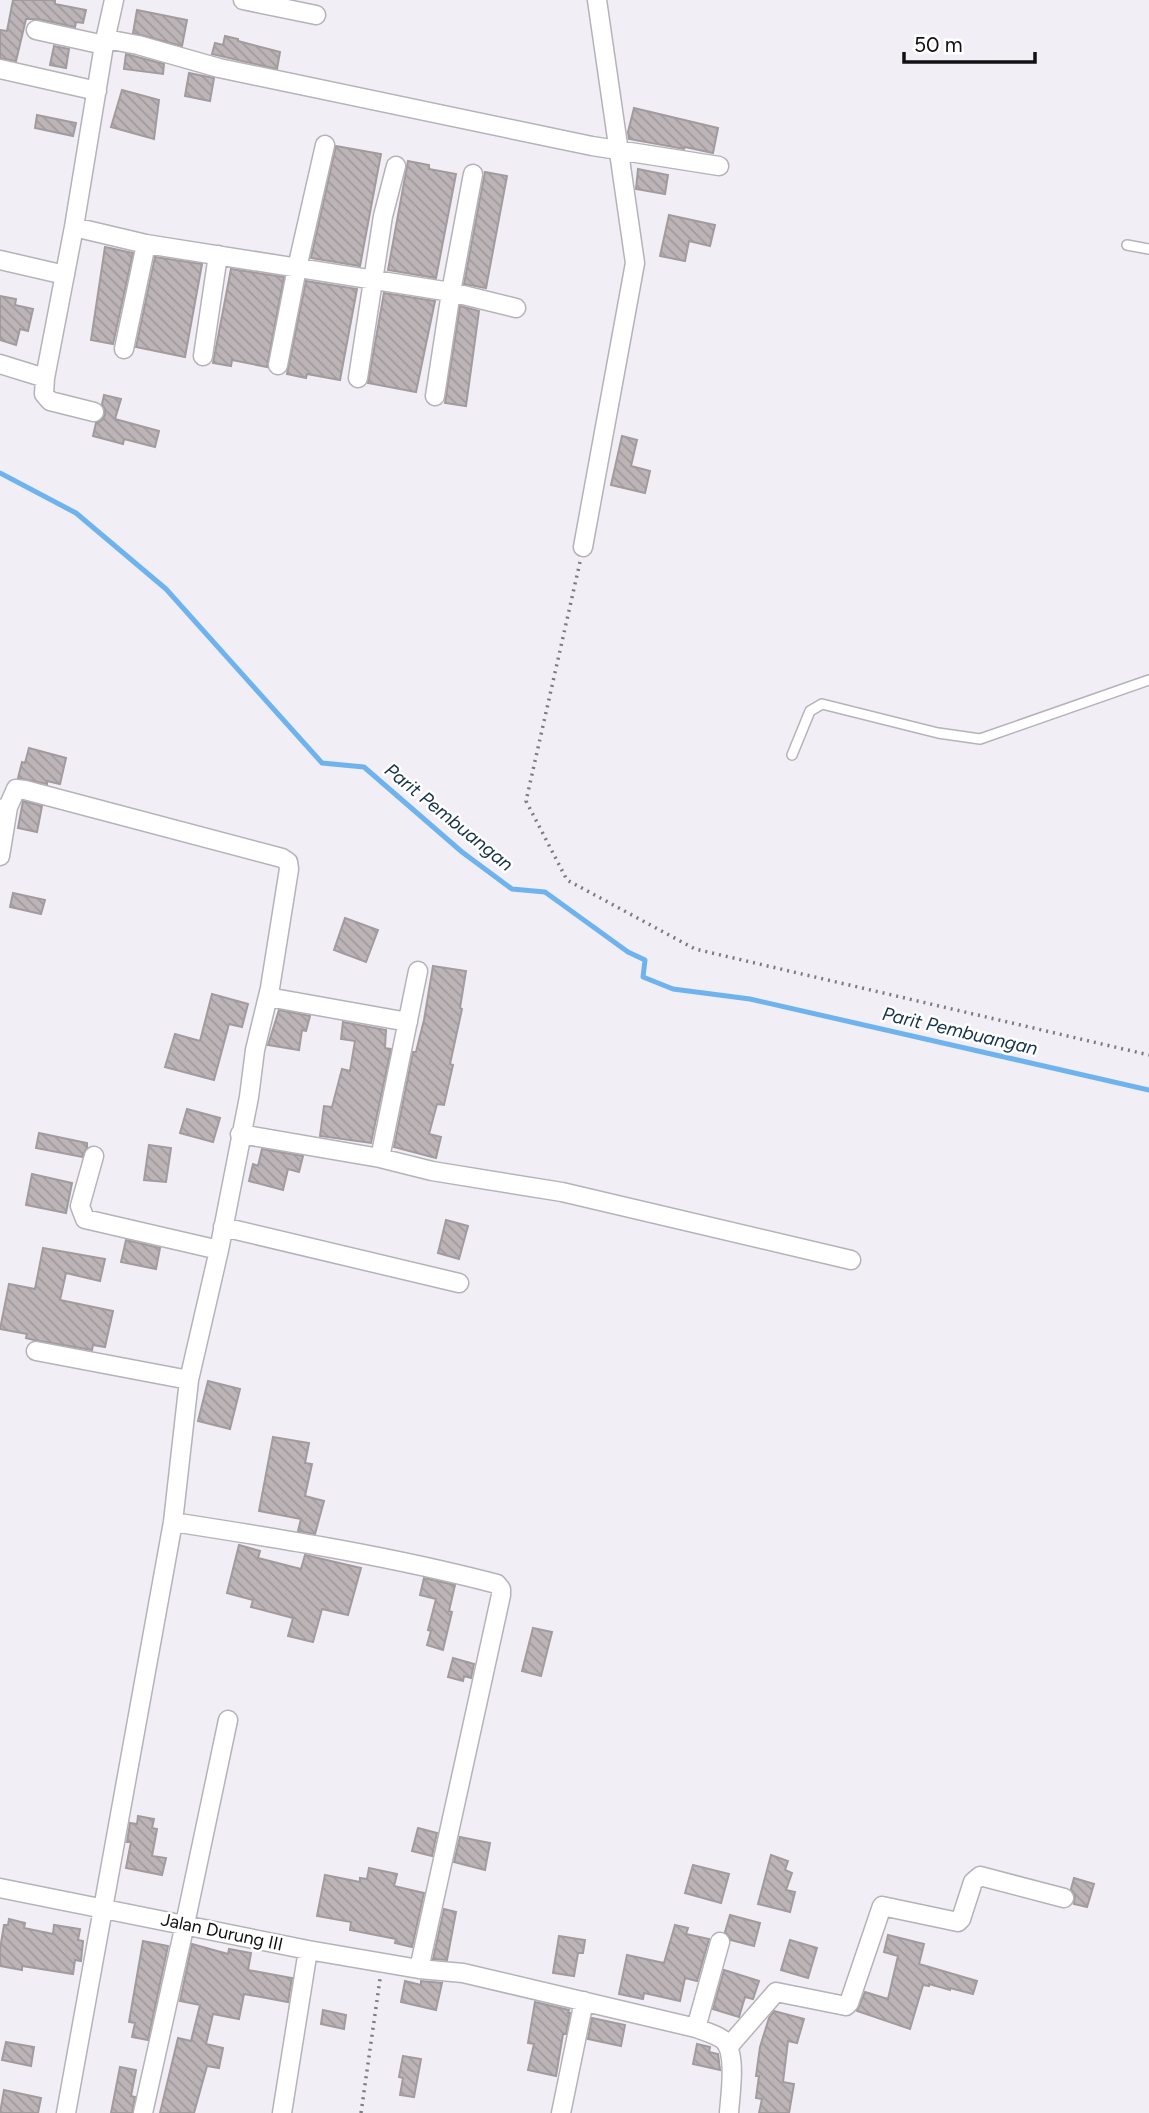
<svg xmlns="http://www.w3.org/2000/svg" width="1149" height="2113" font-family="Figtree,sans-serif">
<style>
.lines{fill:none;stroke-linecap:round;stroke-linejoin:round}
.stream{stroke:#6fb3ee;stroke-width:5}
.building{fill:url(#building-back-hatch);stroke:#a29b9e;stroke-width:2}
.lane-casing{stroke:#b6b2b9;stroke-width:12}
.street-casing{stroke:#b6b2b9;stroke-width:21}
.path{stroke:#7d7b7f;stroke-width:3.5;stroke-dasharray:2 5;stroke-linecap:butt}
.lane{stroke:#fff;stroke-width:9}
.street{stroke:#fff;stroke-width:18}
.labels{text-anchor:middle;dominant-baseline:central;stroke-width:5;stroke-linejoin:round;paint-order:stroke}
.street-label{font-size:18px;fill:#111012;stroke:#fff}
.water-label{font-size:19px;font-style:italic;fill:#15334b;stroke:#fff}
</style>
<defs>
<pattern id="building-back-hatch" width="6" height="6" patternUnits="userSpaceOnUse" patternTransform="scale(1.75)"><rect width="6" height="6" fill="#bcb4b7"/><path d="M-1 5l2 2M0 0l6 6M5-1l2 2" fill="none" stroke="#a19a9c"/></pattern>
</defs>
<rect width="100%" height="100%" fill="#f1eef5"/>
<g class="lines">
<path class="stream" d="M0,473L76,513L166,589L322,763L364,767L462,852L512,889L545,892L628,952L645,960L643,977L673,989L750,999L1149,1090"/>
</g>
<path class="building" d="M13,0H55V4L86,10L83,23L76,22L75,27L38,19H26L16,61L0,58V30L7,31Z
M137,10L187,20L182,46L133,33Z
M225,36L238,39V41L280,52L277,69L212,54L215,43L223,45Z
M54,46L69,49L66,68L50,65Z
M126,54L164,64L163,74L124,69Z
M189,73L214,78L210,101L185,96Z
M122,90L159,100L154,139L111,127Z
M634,108L718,128L713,153L685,147L684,149L629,139L628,132Z
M37,115L76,123L73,136L35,128Z
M336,146L381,154L360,266L311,258Z
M408,161L429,165V169L456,174L436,278L388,270Z
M638,169L668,175L665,194L636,189Z
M485,172L507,176L486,288L464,284Z
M669,215L715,225L710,246L689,241L685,261L660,256Z
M105,247L133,253L113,344L91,340Z
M155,257L202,264L185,357L136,347Z
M231,269L284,277L267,367L232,360L231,366L213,363Z
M306,281L357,289L340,380L307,374L306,378L287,374Z
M384,293L435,301L416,392L368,383Z
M0,296L16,299L15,305L33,309L28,331L20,329L16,345L0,340Z
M460,306L479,311L466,406L445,403Z
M104,395L121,399L115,419L159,431L155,447L124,439L123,444L93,436L96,423L102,420L105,415V410L102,404Z
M622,436L637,440L631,466L650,471L645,493L611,485Z
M29,748L66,758L60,784L47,781V784L18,778L22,762L25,763Z
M23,801L42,806L37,832L18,828Z
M13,893L45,900L41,914L10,907Z
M345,918L378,930L366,962L334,950Z
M433,966L466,971L460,1008L462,1009L450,1064L453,1065L444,1105L437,1104L429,1134L441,1137L436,1158L394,1147L413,1052H416L424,1020Z
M212,994L248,1004L242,1027L229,1024L214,1080L165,1067L175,1034L200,1041Z
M279,1010L310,1016L306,1031L302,1030L299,1050L268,1045Z
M343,1022L386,1030L385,1048L391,1049L371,1143L320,1136L324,1106L332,1107L342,1069L350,1071L355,1041L341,1039Z
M187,1109L220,1118L213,1142L180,1133Z
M39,1133L87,1143V1148L82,1157L36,1148Z
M149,1145L171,1148L166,1182L144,1180Z
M262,1149L303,1156L299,1172L288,1169L283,1190L249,1181L253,1164L258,1166Z
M32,1174L72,1183L66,1213L26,1205Z
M446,1220L468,1226L459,1259L438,1253Z
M126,1240L160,1248L156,1269L121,1262Z
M43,1248L105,1259L100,1281L66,1273L60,1300L113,1311L105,1347L93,1345L92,1350L34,1340L26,1338L27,1334L0,1329L9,1284L35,1289Z
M208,1381L240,1389L230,1429L198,1421Z
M273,1437L309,1443L305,1463L312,1464L305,1496L324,1501L315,1534L298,1531L301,1519L259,1511Z
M239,1545L260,1551L258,1558L301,1569L305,1555L361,1568L348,1615L322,1609L313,1642L288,1636L293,1618L251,1607L253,1600L227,1593Z
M424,1578L455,1585L449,1611L452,1612L443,1650L427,1645L431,1631L428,1630L436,1599L420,1595Z
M533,1628L552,1632L541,1676L522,1671Z
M453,1658L474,1664L471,1678L464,1676L463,1681L448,1677Z
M138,1816L154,1819L152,1828L157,1829L152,1856L166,1858L162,1875L126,1868L131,1842H127L130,1823L137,1824Z
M418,1828L437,1833L432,1856L412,1851Z
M460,1837L490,1843L485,1870L454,1862Z
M771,1855L788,1861L785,1870L792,1873L786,1890L795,1892L790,1912L758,1904Z
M693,1865L729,1874L721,1903L685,1893Z
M369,1868L397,1874L394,1886L424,1893L412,1947L395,1943L396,1939L350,1930L351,1922L317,1916L325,1875L360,1882V1878L367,1879Z
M1074,1878L1094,1884L1087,1907L1074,1904L1075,1896L1071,1889Z
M444,1909L456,1912L447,1960L433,1959Z
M730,1915L760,1923L754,1946L731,1940L725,1932Z
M9,1919L25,1923L24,1928L53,1934L54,1925L80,1929L78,1940L83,1941L81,1961L75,1960L73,1974L22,1966V1970L0,1966V1949L4,1925H8Z
M675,1925L688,1928L686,1934L709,1939L697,1981L685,1978L680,2001L644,1993L643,1999L619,1994L627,1955L664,1963Z
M888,1935L924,1944L919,1964L977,1981L973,1994L950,1988V1990L929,1984V1986L923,1985L910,2029L857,2011L865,1992L888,1999L898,1956L884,1952Z
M559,1936L585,1940L583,1953H578L574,1976L553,1973Z
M790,1940L817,1948L808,1978L781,1970Z
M143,1941L168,1946L148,2040L132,2037L135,2023L129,2022Z
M192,1944L228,1954L229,1949L251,1953L248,1970L292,1978L288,2002L244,1994L239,2019L213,2014L206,2044L223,2048L219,2068L207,2066L194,2113H160L178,2038L191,2041L200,2005L180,2001Z
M724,1970L759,1981L753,1999L745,1997L739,2017L713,2009Z
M405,1981L421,1985V1981L442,1983L436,2010L401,2002Z
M535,2002L569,2010L568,2013H570L566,2034H563L556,2076L528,2070L534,2044L528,2043Z
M323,2010L346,2015L344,2029L321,2024Z
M774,2011L804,2019L797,2043L788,2041L783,2082L794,2084L789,2113H759L762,2099L756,2098L759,2076H756L760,2047L769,2018Z
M592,2018L625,2025L621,2046L588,2039Z
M6,2042L34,2047L31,2066L2,2060Z
M697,2044L710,2047L709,2052L718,2054L720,2070L693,2064Z
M403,2056L421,2059L414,2097L400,2095L403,2078L399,2077Z
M120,2067L136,2070L131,2096L135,2097L132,2113H111Z
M4,2090L41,2098L38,2113H0Z"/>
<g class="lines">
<defs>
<path id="lane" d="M1127,245L1149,249
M792,755L810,711L822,704L938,733L980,739L1149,680"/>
<path id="street" d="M243,0L316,15
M36,30L104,45
M106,39L138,45L219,68L592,146L719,166
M0,69L97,91
M74,227L146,244L451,292L516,308
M0,260L65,275
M124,349L146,244
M203,356L218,255
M0,364L45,378L44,394L50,401L94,412
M278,365L297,268L325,145
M45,378L74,227L104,45L114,0
M358,378L383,216L396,166
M435,396L451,292L473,174
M583,547L635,263L597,0
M0,809L8,807L16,789L25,790L282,858L288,862L289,869L270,988L255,1050L249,1097L219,1250L189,1380L173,1522L66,2113
M0,856L8,807
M268,997L408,1022
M240,1134L380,1158L432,1171L562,1192L851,1260
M94,1156L80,1206L85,1219L219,1250
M380,1158L418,971
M223,1227L459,1283
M36,1351L189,1380
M173,1522C282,1539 390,1556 497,1584L501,1589V1595L419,1969
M0,1888L308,1950L419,1969L463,1973L696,2028C704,2031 715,2034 722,2039C738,2050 730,2095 729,2113
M696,2028L720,1942
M729,2046L776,1992L846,2006L849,2003L882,1906L958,1922L961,1919L973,1882L980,1876L1064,1898
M143,2113L185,1924L228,1720
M282,2113L308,1950
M561,2113L584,2001"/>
</defs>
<use href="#lane" class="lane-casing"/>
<use href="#street" class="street-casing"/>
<path class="path" d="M580,562L526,801L567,880L695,949L1149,1055
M361,2113L380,1979"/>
<use href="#lane" class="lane"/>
<use href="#street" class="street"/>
</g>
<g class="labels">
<g class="street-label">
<text transform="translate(222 1932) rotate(12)">Jalan Durung III</text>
</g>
<g class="water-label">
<text transform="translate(449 817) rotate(39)">Parit Pembuangan</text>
<text transform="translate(960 1031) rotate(13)">Parit Pembuangan</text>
</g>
</g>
<path d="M904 52v10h131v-10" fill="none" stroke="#111012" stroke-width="3.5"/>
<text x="914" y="52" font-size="21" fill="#111012" stroke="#ffffff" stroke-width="5" paint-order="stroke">50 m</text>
</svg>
